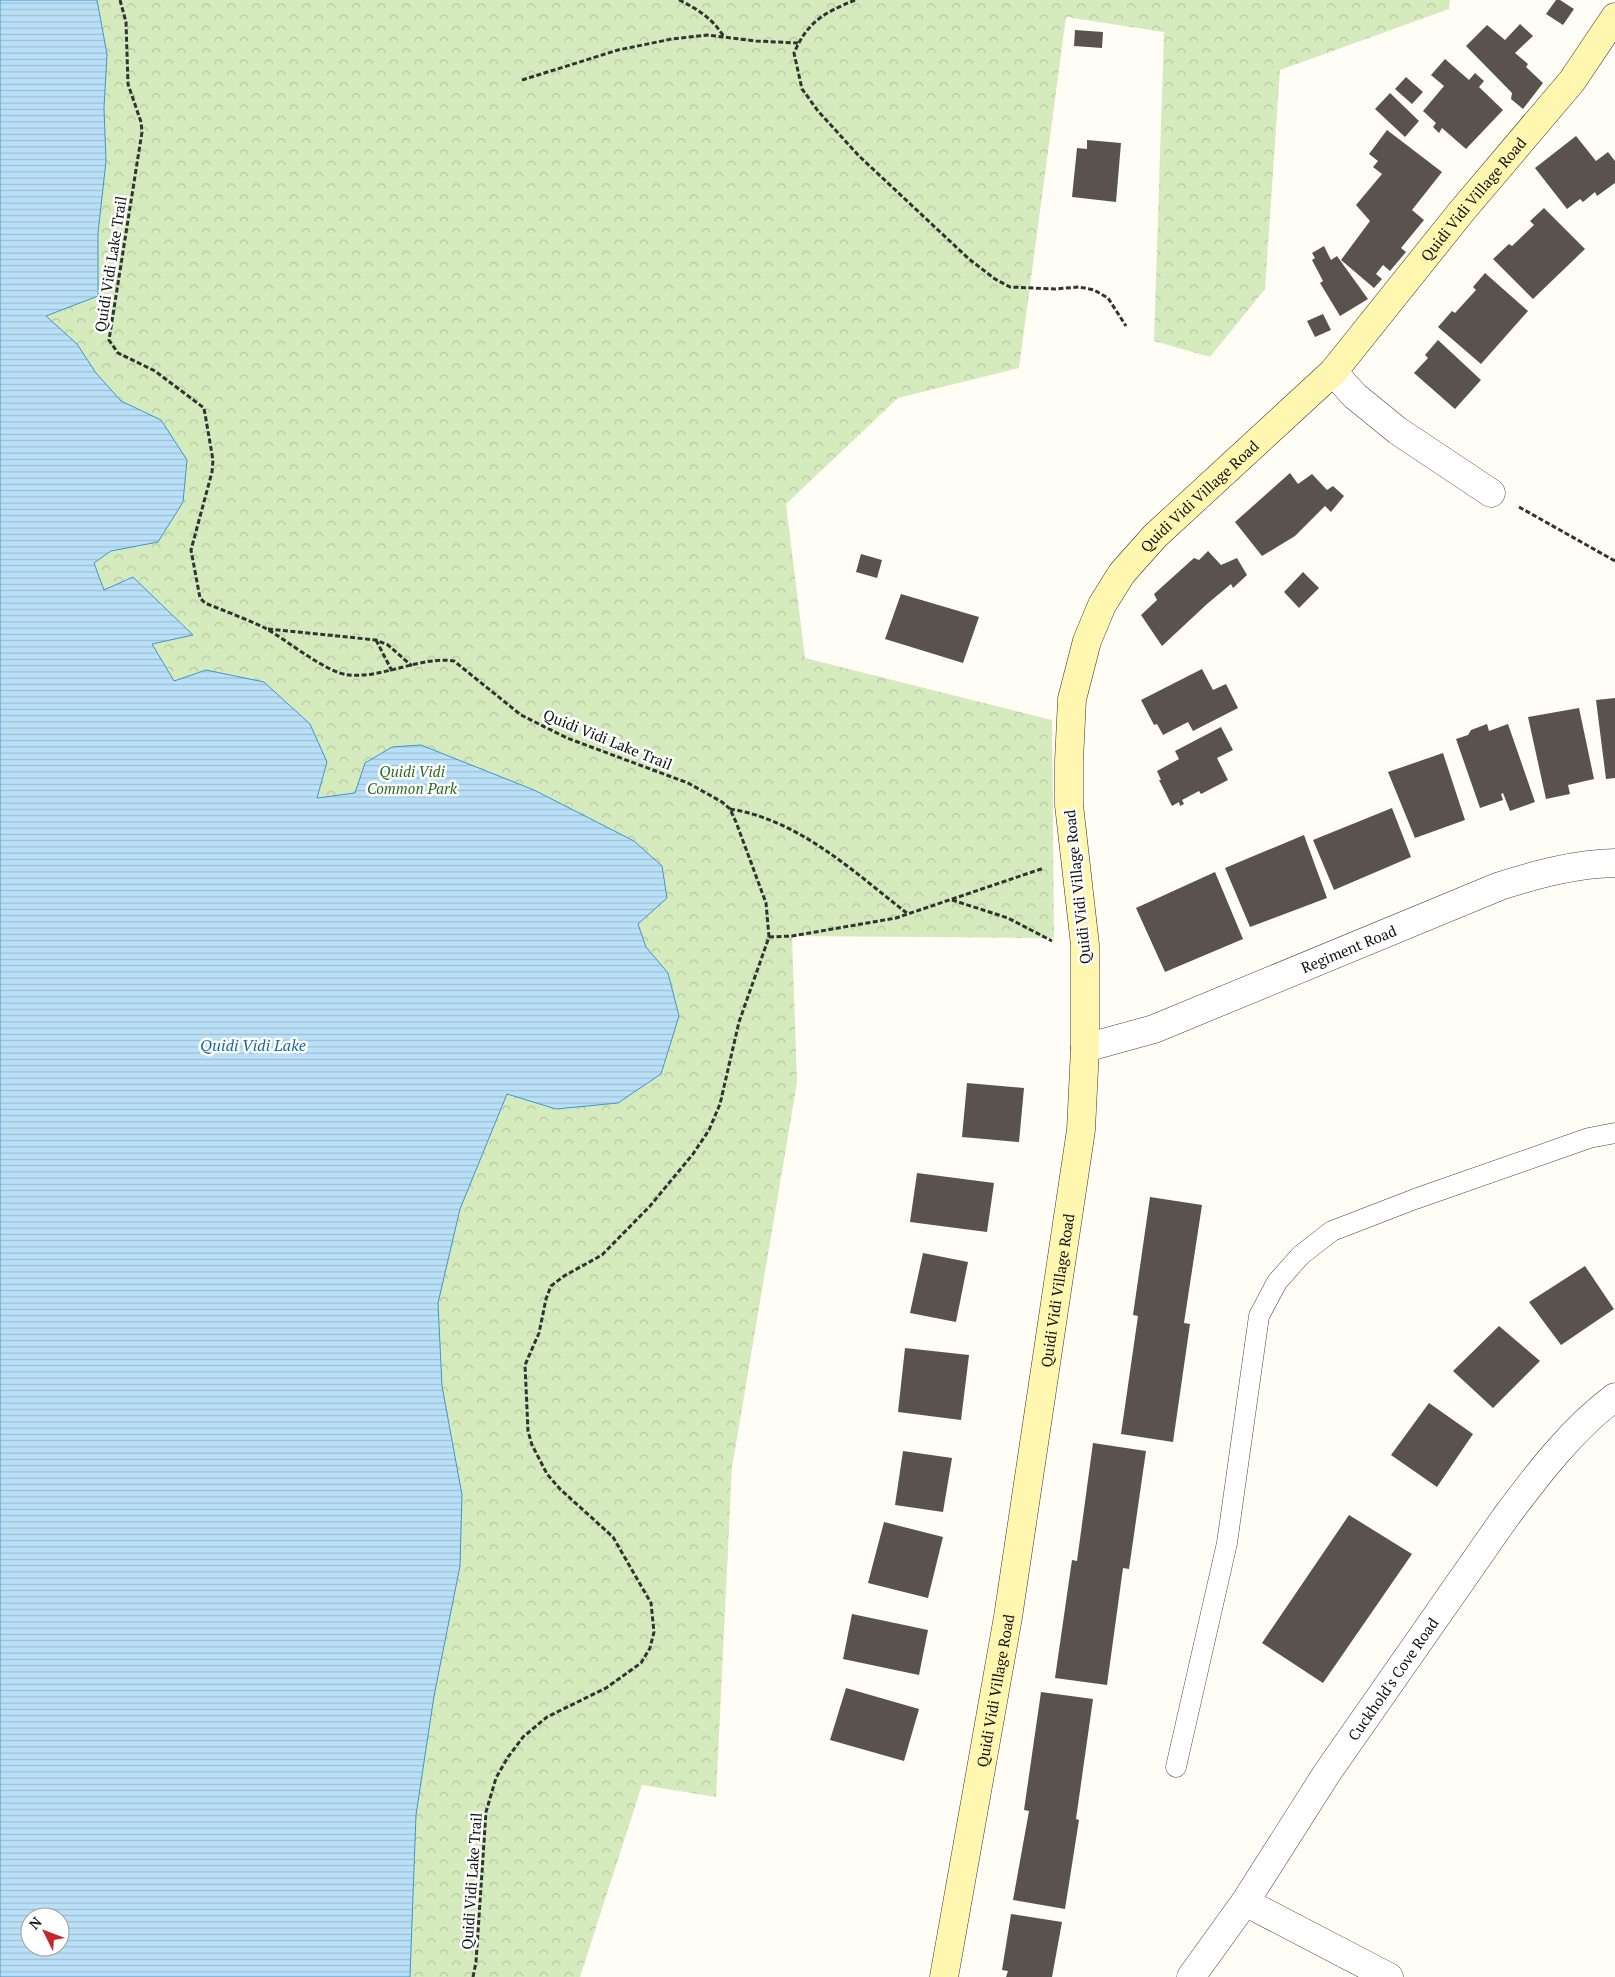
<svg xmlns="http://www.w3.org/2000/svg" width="1615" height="1977" font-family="'PT Serif',serif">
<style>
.park{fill:url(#park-crowns);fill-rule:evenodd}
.water{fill:url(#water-rules);stroke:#3f96cf;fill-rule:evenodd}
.building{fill:#5a524d}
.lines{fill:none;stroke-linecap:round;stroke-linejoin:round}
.lane-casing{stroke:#444;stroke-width:21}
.street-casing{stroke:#444;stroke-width:29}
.secondary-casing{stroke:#333;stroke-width:29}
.path{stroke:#333;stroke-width:3;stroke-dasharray:5 2.5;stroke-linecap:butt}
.lane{stroke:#fff;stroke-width:20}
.street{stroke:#fff;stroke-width:28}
.secondary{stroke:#fff6b0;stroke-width:28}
.labels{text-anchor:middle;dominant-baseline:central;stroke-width:5;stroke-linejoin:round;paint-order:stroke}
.street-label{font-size:15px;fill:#111;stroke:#fff}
.park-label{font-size:15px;font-style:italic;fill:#2f6b1f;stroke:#fff}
.water-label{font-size:16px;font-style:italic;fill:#1768a6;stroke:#fff}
</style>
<defs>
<pattern id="park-crowns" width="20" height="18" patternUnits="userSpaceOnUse" patternTransform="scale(1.25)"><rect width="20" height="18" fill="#d5ebbd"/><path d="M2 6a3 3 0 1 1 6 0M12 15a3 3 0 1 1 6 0" fill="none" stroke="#b6c8a1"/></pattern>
<pattern id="water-rules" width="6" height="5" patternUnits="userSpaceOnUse" patternTransform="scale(1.25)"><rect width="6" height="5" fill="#b9e0f7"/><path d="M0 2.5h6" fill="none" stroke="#9ebfd3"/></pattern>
</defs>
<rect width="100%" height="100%" fill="#fffdf5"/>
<path class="park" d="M0,0H1450L1449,9L1280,70L1265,289L1210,357L1154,341L1164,32L1066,17L1019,368L898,398L786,504L805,658L1052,720L1054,938L792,936L797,1083L732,1467L716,1797L642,1785L580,1977H0ZM30,1917H60V1947H30Z"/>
<path class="water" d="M0,0H97L107,54L104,108L106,161L98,233V296L46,316L77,344L96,373L121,401L161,420L187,460L183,502L158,542L111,551L94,563L104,590L133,577L193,635L152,644L174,681L206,670L264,682L310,724L327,762L317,798L355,793L365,763L392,747L421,745L534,790L634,841L662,866L667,898L638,924L646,947L668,973L679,1016L661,1074L618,1103L556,1109L507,1094L460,1209L438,1303L442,1386L462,1495L460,1566L434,1696L416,1815L410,1977H0ZM30,1917H60V1947H30Z"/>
<path class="building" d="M1556,0H1560L1574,9L1563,25L1546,14Z
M1520,24L1533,36L1515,53L1528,64L1526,67L1543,83L1523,109L1511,99L1512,93L1466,46L1487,25L1505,40Z
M1075,30L1103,32L1102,48L1074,46Z
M1445,59L1469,80L1475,73L1484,81L1479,87L1503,110L1466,149L1442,128L1439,133L1433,127L1436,123L1423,111L1444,86L1431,75Z
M1406,77L1423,92L1412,104L1395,89Z
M1390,93L1419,121L1405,137L1375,109Z
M1387,130L1442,172L1412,210L1424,220L1401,248L1406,252L1390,271L1383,265L1376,274L1382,279L1374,288L1341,260L1370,221L1356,205L1382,174L1373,167L1378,161L1369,154Z
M1576,136L1596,161L1608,152L1615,161V183L1597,196L1595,192L1583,202L1580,199L1567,209L1535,168Z
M1087,140L1121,143L1116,202L1072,197L1077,148L1087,149Z
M1544,208L1585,249L1533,299L1493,259L1509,244L1512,246L1534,225L1530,221Z
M1324,246L1331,260L1337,256L1368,299L1340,316L1320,283L1323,281L1312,260L1315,258L1312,253Z
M1485,273L1528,311L1481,364L1438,327L1452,311L1455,313L1476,290L1473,287Z
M1323,314L1331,330L1315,337L1307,321Z
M1438,340L1481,380L1455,409L1414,373L1428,358L1425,355Z
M1290,473L1298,484L1312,474L1327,490L1333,486L1344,496L1331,512L1325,506L1295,536L1262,556L1235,522Z
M1208,551L1221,565L1237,558L1247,575L1233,588L1231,584L1207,604L1162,646L1141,615L1157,600L1154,594L1194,558L1199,560Z
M861,554L882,560L877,578L856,572Z
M1303,572L1319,588L1299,608L1284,592Z
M901,594L979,617L963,663L885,639Z
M1202,669L1213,690L1226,684L1238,708L1193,731L1188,722L1163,735L1157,724L1154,725L1141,700Z
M1615,698V778L1606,779L1596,700Z
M1579,708L1594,779L1568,785L1570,794L1546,799L1528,717Z
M1487,724L1489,731L1508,724L1535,802L1510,811L1503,793L1501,794L1503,800L1480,808L1456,739L1468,735L1471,730Z
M1221,727L1233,750L1217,758L1228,780L1201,794L1199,791L1182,800L1184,804L1180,806L1179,802L1172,806L1159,780H1161L1157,771L1179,759L1175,751Z
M1443,753L1465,820L1415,838L1388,772Z
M1392,808L1411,857L1334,890L1313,840Z
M1304,835L1327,898L1250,927L1225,868Z
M1215,872L1243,939L1165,972L1136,908Z
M967,1083L1024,1088L1019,1142L962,1137Z
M917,1173L994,1183L987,1232L910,1222Z
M1150,1197L1202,1205L1184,1323L1190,1324L1173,1442L1121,1434L1138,1316L1133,1315Z
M923,1253L968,1262L956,1322L910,1313Z
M1585,1266L1614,1309L1561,1345L1529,1302Z
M1499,1326L1540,1361L1493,1408L1453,1371Z
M905,1348L969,1355L961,1420L898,1412Z
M1429,1403L1473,1434L1437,1487L1391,1455Z
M1093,1443L1146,1451L1129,1569L1123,1568L1107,1685L1055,1678L1072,1560L1077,1561Z
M903,1451L952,1458L943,1512L895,1505Z
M1349,1515L1412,1554L1323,1683L1262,1643Z
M884,1522L943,1537L928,1598L868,1583Z
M852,1614L928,1630L919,1675L843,1659Z
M846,1688L919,1709L904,1761L830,1740Z
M1041,1692L1093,1699L1076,1819L1079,1820L1065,1909L1013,1900L1029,1811L1024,1810Z
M1011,1914L1062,1922L1052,1977H1006L1008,1971L1002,1970Z"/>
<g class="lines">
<defs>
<path id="lane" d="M1176,1767L1227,1543L1259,1316L1277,1282L1301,1255L1332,1231L1415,1199L1589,1138L1615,1133"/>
<g id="street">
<path d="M1333,372L1355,396L1398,431L1491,493"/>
<path id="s1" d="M1085,1048L1154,1029L1500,886C1538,874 1575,864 1615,863"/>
<path d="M1245,1902L1389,1977"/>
<path id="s2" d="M1191,1977L1245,1902L1327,1773L1505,1518C1537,1475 1572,1429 1615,1397"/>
</g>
<g id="secondary">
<path id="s3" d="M944,1977L1008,1617L1081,1130L1085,1048V945L1069,805V761L1072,699L1087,641L1102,605L1122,573L1155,536L1333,372L1461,212L1572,81L1615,17"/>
</g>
</defs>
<use href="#lane" class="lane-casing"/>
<use href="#street" class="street-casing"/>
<use href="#secondary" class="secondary-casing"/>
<path class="path" d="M120,0L126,22L128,84L141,122L142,132L109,340L118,353L155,371L204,408L213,460L212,472L191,550L200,598L205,603C225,611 246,619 265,628C287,640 326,673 349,675C385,678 420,656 454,661L521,715L567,738L688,783L722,802L730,809L736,822L766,903L769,937L739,1022L720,1104L709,1130L693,1154L650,1206L602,1255L564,1276L551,1286L546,1299L539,1333L525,1365L528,1431L532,1445L547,1474L560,1489L613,1537L651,1603L654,1632L650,1648L641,1663L606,1688L547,1717L523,1737L508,1757L496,1778L486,1812L476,1962L473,1977
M679,0C698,9 713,19 724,37
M855,0C824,13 808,21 794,53L802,89L818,111L859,156L969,259L995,279L1010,287L1055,289L1079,287L1094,290L1108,298L1126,326
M522,80L618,50L672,39L707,35L756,41L798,43
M1519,507L1615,561
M268,629L376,640L388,645L412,666
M376,640L392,671
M730,809C800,820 855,873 908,914
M952,900L1008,918L1052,941
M769,937L792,936L896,918L1044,868"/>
<use href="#lane" class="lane"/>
<use href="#street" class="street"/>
<use href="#secondary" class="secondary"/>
</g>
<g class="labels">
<g class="street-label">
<text stroke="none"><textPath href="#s3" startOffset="1941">Quidi Vidi Village Road</textPath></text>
<text transform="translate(110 264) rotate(-81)">Quidi Vidi Lake Trail</text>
<text stroke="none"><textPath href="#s3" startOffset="1536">Quidi Vidi Village Road</textPath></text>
<text transform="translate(608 739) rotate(22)">Quidi Vidi Lake Trail</text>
<text transform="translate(1077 887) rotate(-96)">Quidi Vidi Village Road</text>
<text stroke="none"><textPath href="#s1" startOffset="282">Regiment Road</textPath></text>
<text stroke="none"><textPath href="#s3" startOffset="696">Quidi Vidi Village Road</textPath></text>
<text stroke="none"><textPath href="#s2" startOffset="360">Cuckhold's Cove Road</textPath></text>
<text stroke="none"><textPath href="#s3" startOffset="291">Quidi Vidi Village Road</textPath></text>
<text transform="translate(471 1881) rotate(-86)">Quidi Vidi Lake Trail</text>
</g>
<g class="park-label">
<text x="412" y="771">Quidi Vidi<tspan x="412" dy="17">Common Park</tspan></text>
</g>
<g class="water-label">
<text x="253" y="1045">Quidi Vidi Lake</text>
</g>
</g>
<g transform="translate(45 1932) rotate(312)"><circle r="24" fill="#ffffff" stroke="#a0a0a0"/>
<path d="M0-4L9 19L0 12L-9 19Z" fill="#c4262e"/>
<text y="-8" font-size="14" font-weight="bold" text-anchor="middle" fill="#111111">N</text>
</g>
</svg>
